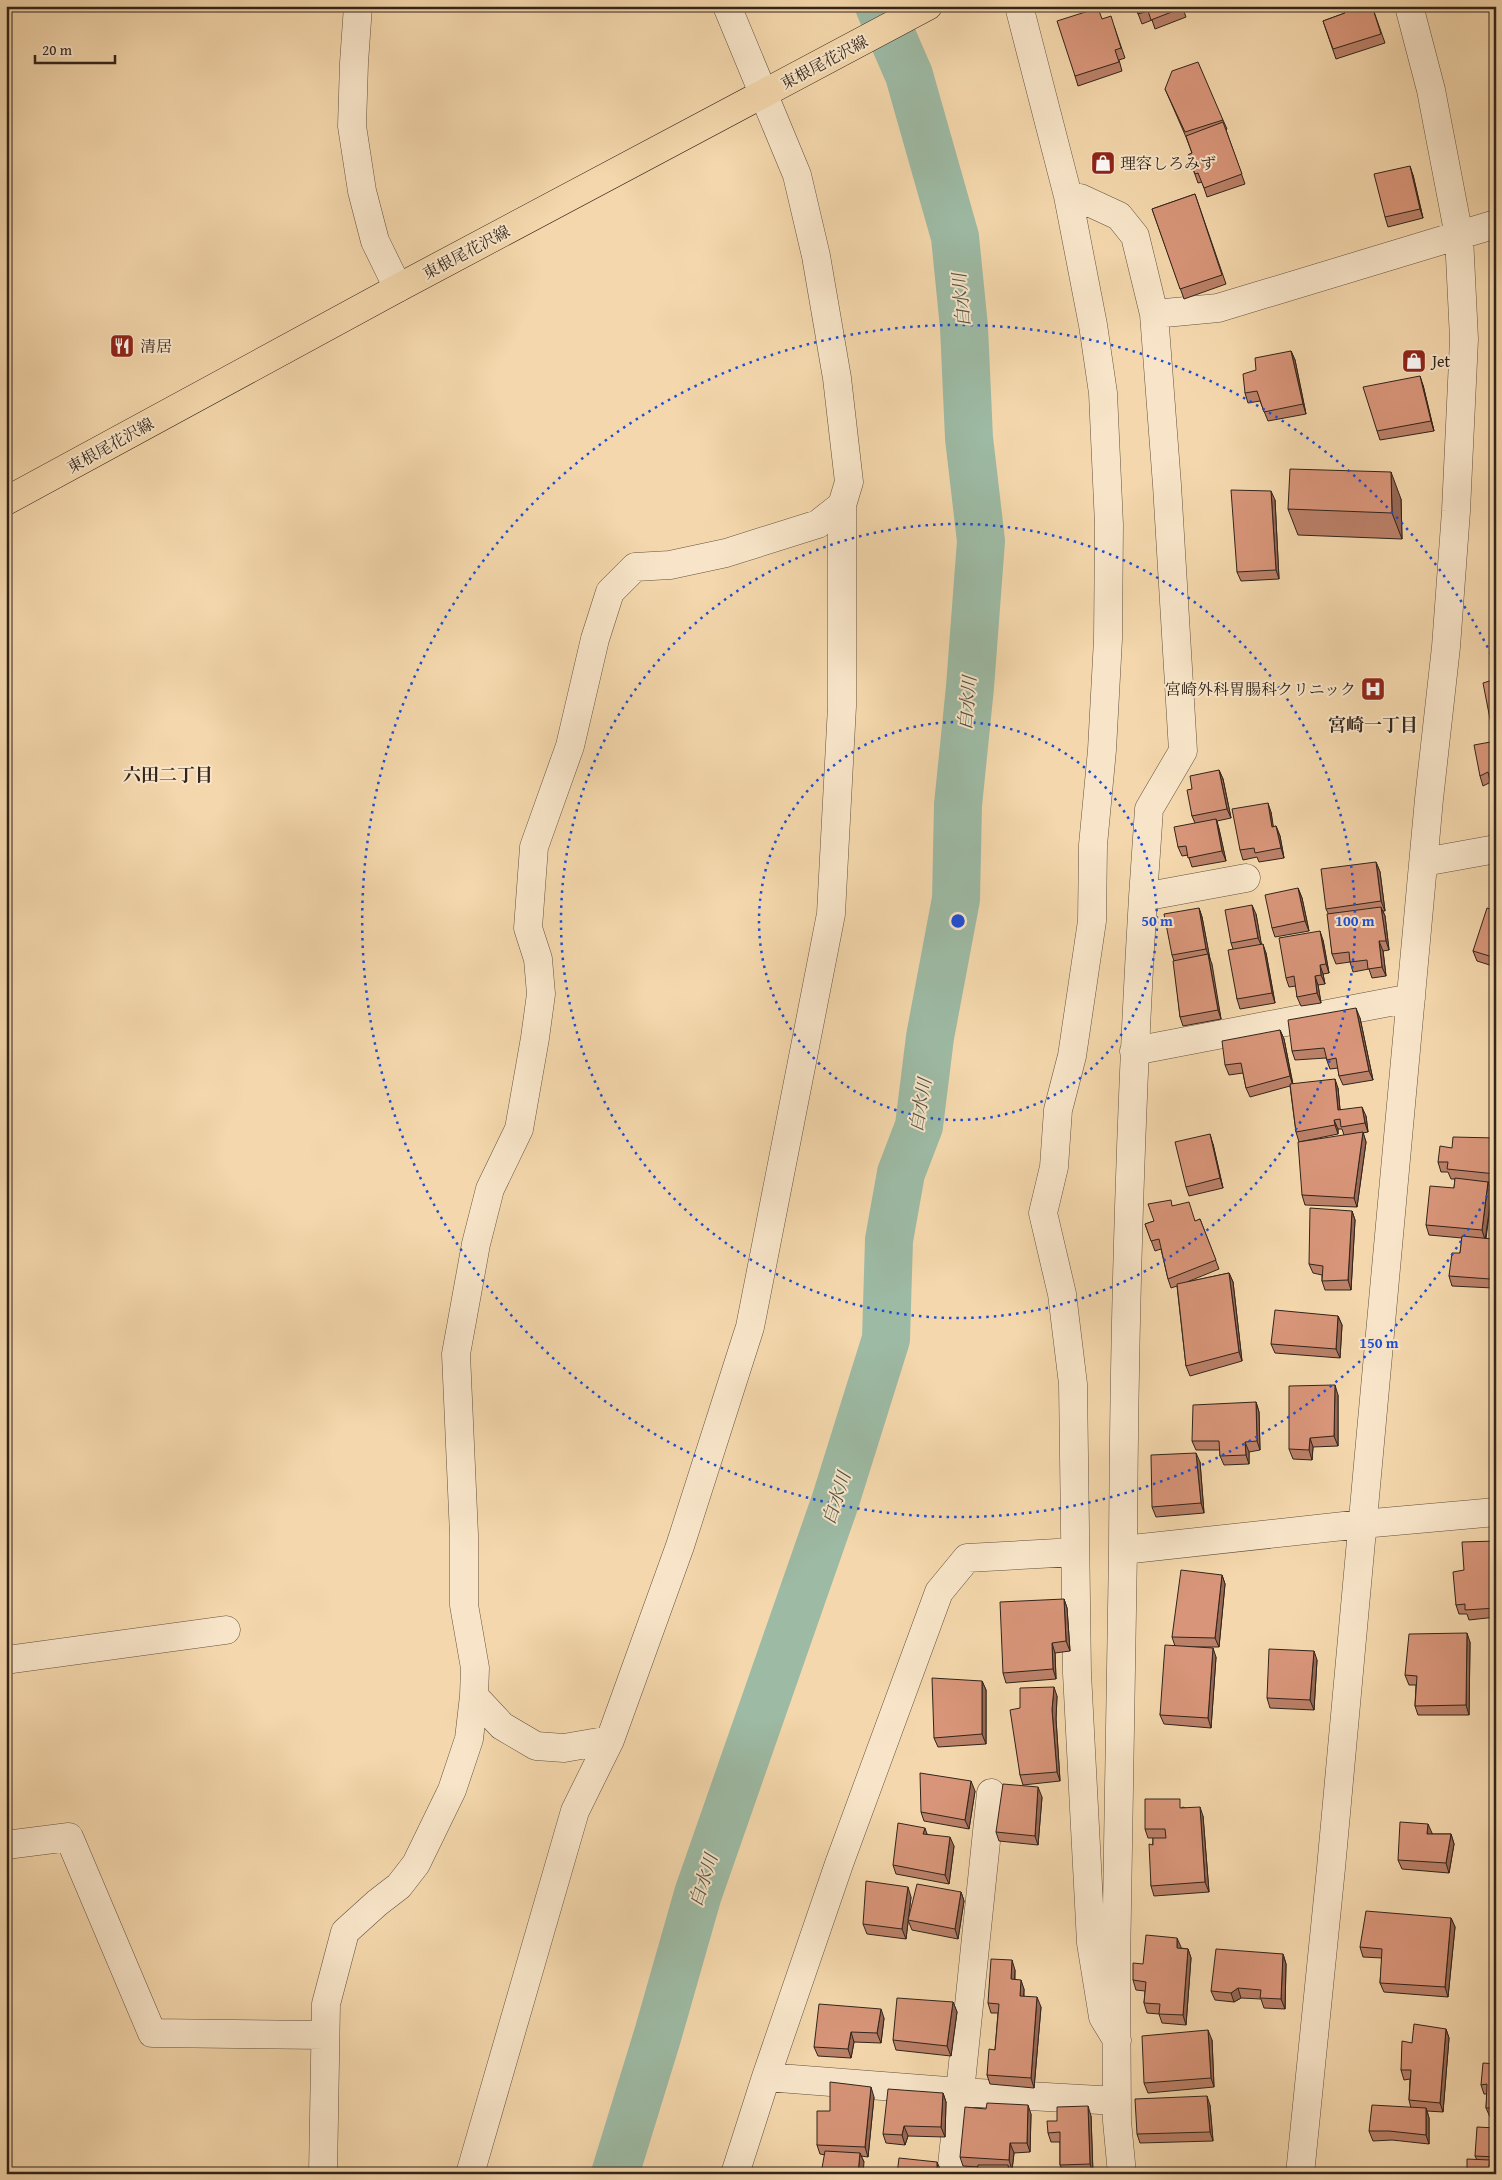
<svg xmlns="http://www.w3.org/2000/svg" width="1502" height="2180" font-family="'Gentium Book Plus','Noto Serif JP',serif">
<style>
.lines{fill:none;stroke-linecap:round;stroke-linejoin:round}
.river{stroke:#9dbaa4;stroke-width:48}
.minor-casing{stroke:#62513e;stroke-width:29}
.major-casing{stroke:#32241a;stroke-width:29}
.minor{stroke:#f8e5c9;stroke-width:28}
.major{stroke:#f4d7ac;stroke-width:28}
.wall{fill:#ba8068;stroke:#32241a}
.shaded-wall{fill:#976855;stroke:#32241a}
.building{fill:#d89579;stroke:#32241a}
.ring{fill:none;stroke:#1d4ed8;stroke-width:2.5;stroke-dasharray:2.5 5}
.labels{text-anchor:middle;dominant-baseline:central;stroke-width:4;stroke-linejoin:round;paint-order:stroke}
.street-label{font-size:16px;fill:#32241a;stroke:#f8e5c9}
.poi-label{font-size:16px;fill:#32241a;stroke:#f8e5c9;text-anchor:start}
.water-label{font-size:18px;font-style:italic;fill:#525143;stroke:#f8e5c9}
.neighbourhood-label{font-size:18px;font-weight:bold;fill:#32241a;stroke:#f8e5c9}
.centre{fill:#1d4ed8;stroke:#f8e5c9;stroke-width:2.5}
.ring-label{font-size:15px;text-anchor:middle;font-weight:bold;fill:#1d4ed8;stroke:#f8e5c9;stroke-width:4;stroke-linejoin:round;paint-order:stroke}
</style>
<rect width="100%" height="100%" fill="#f4d7ac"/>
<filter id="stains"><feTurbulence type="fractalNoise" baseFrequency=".004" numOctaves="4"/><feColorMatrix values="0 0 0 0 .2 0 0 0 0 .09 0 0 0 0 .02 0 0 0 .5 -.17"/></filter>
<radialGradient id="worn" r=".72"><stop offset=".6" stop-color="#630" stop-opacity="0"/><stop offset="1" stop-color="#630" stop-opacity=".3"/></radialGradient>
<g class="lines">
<path class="river" d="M615,2174L658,2034L698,1894L835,1502L886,1339L889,1240L901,1173L919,1126L930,1037L956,899L958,805L970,687L981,541L969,438L964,327L955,237L909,75L879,6"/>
<defs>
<path id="minor" d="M358,6L354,63L352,126L362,191L375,241L398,288
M1019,6L1068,196L1080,198L1119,216L1135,236L1154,314L1167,485L1183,751L1149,809L1143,897
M1068,196L1093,325L1103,393L1109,525L1108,639L1102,750L1093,845L1092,921L1072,1056L1058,1110L1054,1167L1043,1213L1062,1294L1073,1384L1077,1673L1091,1943L1103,2017L1117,2040
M1154,314L1218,308L1496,224
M1424,862L1496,849
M1134,1051L1411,998
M1123,1550C1124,1332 1130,1114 1143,897L1246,878
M6,1660L226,1630
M474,1696L502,1726L536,1746L564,1748L610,1740
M991,1793L960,2092L766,2077L839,1864L939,1592L967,1558L1075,1552
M6,1845L69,1837L152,2033L324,2035
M323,2174L326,2004L345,1932L377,1903L399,1886L416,1864L452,1790L469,1739L474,1696L475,1668L464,1605V1535L456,1354L476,1244L490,1189L519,1129L535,1038L541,994L538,959L528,928L534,847L570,746L595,639L610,592L635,567L670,565L726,553L818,524L842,505L849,482L837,378L816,256L797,175L727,6
M470,2174L575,1811L610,1740L680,1546L750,1327L831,914L842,706V505
M735,2174L766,2077
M951,2174L960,2092L1117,2101
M1122,2174L1117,2121L1116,1966L1123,1550L1362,1524L1496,1512
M1300,2174L1331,1868L1429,799L1446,647L1456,511L1464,339L1459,236L1431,90L1409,6"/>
<path id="major" d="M6,501L398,288L928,6"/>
</defs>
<use href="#minor" class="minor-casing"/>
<use href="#major" class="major-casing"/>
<use href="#minor" class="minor"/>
<use href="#major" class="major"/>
</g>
<path class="wall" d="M1135,6H1182L1186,17L1155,29L1152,20L1142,24Z
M1372,6L1385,43L1336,59L1323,21L1345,13Z
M1102,19L1114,26L1125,58L1119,60L1122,71L1078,86L1075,76Z
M1165,89L1223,120L1227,129L1226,130L1245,184L1207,197L1202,182L1198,183L1188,155L1192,153L1186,137L1169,98Z
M1413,175L1423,218L1388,227L1385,217Z
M1195,194L1226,284L1184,299L1152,209Z
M1291,351L1295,360L1306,414L1268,421L1260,401L1248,403L1245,393L1256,370Z
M1423,385L1434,431L1380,440L1377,431Z
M1401,499L1402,539L1298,535L1288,509Z
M1275,500L1279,579L1241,581L1237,572Z
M1496,679V733H1494L1491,724Z
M1496,741L1491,782L1483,786L1480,776Z
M1219,770L1223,779L1231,818L1217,821L1219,829L1226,861L1192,867L1188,855L1182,856L1178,847L1195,823L1192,816V789Z
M1271,812L1273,827L1276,826L1280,836L1284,858L1259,862L1257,857L1243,860L1240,850Z
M1376,862L1380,872L1385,911H1383L1385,916L1389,950L1383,951L1386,976L1372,978L1369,969L1353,972L1350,962L1336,964L1332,954L1328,913L1326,909Z
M1298,888L1302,898L1309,931L1275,937L1272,928Z
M1199,908L1202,917L1221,1019L1183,1026L1180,1017L1174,961L1172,955Z
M1496,911V967L1477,961L1473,951Z
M1256,914L1261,944L1266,953L1275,1003L1240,1009L1237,999L1233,949L1231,943Z
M1323,940L1329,973L1323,974L1325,984L1318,985L1321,1003L1301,1006L1297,997L1296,986L1289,987L1286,978Z
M1360,1018L1373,1080L1343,1085L1339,1076L1338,1068L1330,1069L1326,1058L1295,1060L1292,1051Z
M1280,1030L1284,1039L1293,1084L1338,1088L1340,1110L1366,1116L1368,1132L1363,1133L1366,1142L1357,1207L1305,1205L1302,1195L1344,1135L1342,1129H1338V1134L1299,1142L1296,1132L1290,1086L1250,1097L1246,1088L1243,1073L1229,1075L1225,1065Z
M1496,1138V1183L1488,1182L1492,1192L1486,1239H1492L1495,1249L1493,1288L1452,1286L1449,1276L1460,1253L1462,1238L1429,1235L1426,1225L1454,1188L1455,1179H1451L1448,1172H1441L1438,1162L1452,1148Z
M1213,1144L1223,1188L1189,1196L1186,1187Z
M1173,1206L1196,1221L1200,1219L1219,1269L1187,1282L1229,1273L1233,1282L1242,1361L1190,1376L1186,1366L1177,1286L1171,1288L1168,1279L1161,1249L1155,1251L1145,1224L1154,1221Z
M1352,1211L1355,1220L1351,1290H1325L1322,1281V1275L1313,1273L1309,1264Z
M1338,1316L1342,1325L1340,1358L1275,1353L1271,1344Z
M1338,1395V1446L1313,1447L1312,1460L1293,1459L1289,1449Z
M1256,1402L1259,1412L1260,1450L1249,1452V1464L1224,1465L1220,1456V1450H1196L1192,1441Z
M1200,1462L1204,1513L1156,1517L1152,1507Z
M1496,1541V1617L1469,1620L1467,1614H1459L1456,1605L1464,1570Z
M1222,1575L1225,1584L1219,1647H1190L1216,1657L1211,1728L1164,1724L1160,1715L1175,1646L1172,1637Z
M1064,1599L1067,1608L1070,1651L1055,1653L1056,1679L1006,1683L1003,1673Z
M1470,1642L1469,1715H1418L1415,1706L1416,1685H1409L1405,1675Z
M1317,1660L1314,1710L1270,1708L1267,1698Z
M982,1681L986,1690V1744L938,1747L934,1738Z
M1057,1696L1056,1719L1060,1781L1023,1785L1020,1775V1708Z
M975,1791L969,1829L924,1821L921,1812Z
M1042,1797L1038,1845L999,1841L996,1832Z
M1183,1807L1203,1816L1209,1892L1154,1896L1151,1886L1153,1838H1148L1145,1829Z
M1432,1833V1834H1451L1454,1844L1449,1873L1402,1869L1398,1860Z
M927,1834L954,1846L949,1884L896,1874L893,1865Z
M961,1892L964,1901L958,1939L912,1930L908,1920Z
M911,1897L906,1939L867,1934L863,1924Z
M1451,1918L1455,1927L1448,1997L1384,1992L1380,1983L1382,1958L1363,1957L1360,1947Z
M1181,1948L1188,1949L1191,1958L1186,2025L1162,2023L1159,2014L1147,2013L1144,2003L1145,1991L1136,1990L1133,1980L1143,1964Z
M1283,1954L1286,1964L1285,2009L1264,2008L1261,1999L1241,1998L1234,2002L1215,2000L1211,1991Z
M1015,1970V1979L1024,1989V1996L1041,2007L1034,2088L990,2084L987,2075L995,2050L998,2013H991L988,2003Z
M953,2002L957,2012L951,2056L896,2050L893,2040Z
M884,2018L881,2043L854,2042L851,2058L818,2056L814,2047Z
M1446,2029L1449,2038L1443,2112L1427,2111L1429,2118V2144L1392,2140L1373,2141L1369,2131L1411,2108L1409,2100L1410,2079L1404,2080L1401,2070L1412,2043Z
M1212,2040L1214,2087L1148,2093L1144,2083Z
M1496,2064V2117H1490L1486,2108L1487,2094H1484L1481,2085Z
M943,2093L946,2102L945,2137L908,2136L905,2145L886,2143L883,2134Z
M874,2097L868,2157L861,2156L864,2162L820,2154L817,2145L830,2111Z
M1210,2105L1213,2141L1140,2143L1137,2134Z
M1031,2114L1030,2152L1014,2153L1012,2170L1009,2169L1010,2170H1021L1023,2174H977L978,2167L963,2166L960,2157Z
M1091,2116L1093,2174H1064L1060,2165V2142H1051L1048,2133L1057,2121Z
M1496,2128V2174L1477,2160L1475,2156Z"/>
<path class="shaded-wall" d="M1410,166L1413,175L1423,218L1420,209Z
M1291,351L1295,360L1306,414L1303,404Z
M1420,376L1423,385L1434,431L1431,421Z
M1391,472L1401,499L1402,539L1392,513Z
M1271,491L1275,500L1279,579L1276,570Z
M1219,770L1223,779L1231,818L1227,809Z
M1268,803L1271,812L1275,837L1272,827Z
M1216,819L1219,829L1226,861L1222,851Z
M1276,826L1280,836L1284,858L1281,848Z
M1376,862L1380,872L1385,911L1381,901Z
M1298,888L1302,898L1309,931L1305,921Z
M1252,905L1256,914L1262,947L1258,938Z
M1381,907L1385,916L1389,950L1386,941Z
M1199,908L1202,917L1210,959L1206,949Z
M1320,931L1323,940L1329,973L1326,964Z
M1379,941L1383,951L1386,976L1382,967Z
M1263,944L1266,953L1275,1003L1272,993Z
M1208,954L1212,964L1221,1019L1218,1010Z
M1320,965L1323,974L1325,984L1321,975Z
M1315,976L1318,985L1321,1003L1317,993Z
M1356,1008L1360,1018L1373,1080L1369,1071Z
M1280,1030L1284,1039L1293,1086L1290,1076Z
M1335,1079L1338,1088L1341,1120L1338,1110Z
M1362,1107L1366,1116L1368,1132L1365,1123Z
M1334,1120L1338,1129V1134L1335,1125Z
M1363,1132L1366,1142L1357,1207L1354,1198Z
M1210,1134L1213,1144L1223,1188L1220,1178Z
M1488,1182L1492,1192L1485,1240L1482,1230Z
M1352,1211L1355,1220L1351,1290L1348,1280Z
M1492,1239L1495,1249L1493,1288L1490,1279Z
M1229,1273L1233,1282L1242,1361L1239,1352Z
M1338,1316L1342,1325L1340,1358L1336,1349Z
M1335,1385L1338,1395V1446L1334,1436Z
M1256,1402L1259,1412L1260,1450L1257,1441Z
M1310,1438L1313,1447L1312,1460L1309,1450Z
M1245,1442L1249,1452V1464L1246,1455Z
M1196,1453L1200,1462L1204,1513L1201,1503Z
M1222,1575L1225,1584L1219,1647L1215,1638Z
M1064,1599L1067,1608L1070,1651L1066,1641Z
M1467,1633L1470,1642L1469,1715L1466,1705Z
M1052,1643L1055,1653L1056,1679L1053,1669Z
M1213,1648L1216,1657L1211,1728L1208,1718Z
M1314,1651L1317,1660L1314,1710L1310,1700Z
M982,1681L986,1690V1744L982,1734Z
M1054,1687L1057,1696L1056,1719L1060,1781L1057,1772L1052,1710Z
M971,1781L975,1791L969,1829L965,1820Z
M1038,1787L1042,1797L1038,1845L1035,1836Z
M1200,1807L1203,1816L1209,1892L1205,1882Z
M1428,1824L1432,1833L1431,1843L1427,1834Z
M925,1828L928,1837L923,1834Z
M1451,1834L1454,1844L1449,1873L1446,1863Z
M950,1837L954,1846L949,1884L945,1875Z
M908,1887L911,1897L906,1939L902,1929Z
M961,1892L964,1901L958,1939L955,1929Z
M1451,1918L1455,1927L1448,1997L1445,1987Z
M1177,1938L1181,1947V1957L1177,1948Z
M1188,1949L1191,1958L1186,2025L1183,2015Z
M1283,1954L1286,1964L1285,2009L1281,1999Z
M1012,1960L1015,1970L1014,1988L1011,1979Z
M1021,1980L1024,1989L1023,2005L1020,1996Z
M1238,1988L1241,1998L1234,2002L1231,1993Z
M1037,1997L1041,2007L1034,2088L1031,2078Z
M953,2002L957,2012L951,2056L947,2046Z
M881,2009L884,2018L881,2043L877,2033Z
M1446,2029L1449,2038L1443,2112L1440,2103Z
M1208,2030L1212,2040L1214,2087L1211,2078Z
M851,2032L854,2042L851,2058L848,2049Z
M871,2087L874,2097L868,2157L865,2147Z
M943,2093L946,2102L945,2137L941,2127Z
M1207,2096L1210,2105L1213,2141L1210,2132Z
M1028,2105L1031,2114L1030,2152L1027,2143Z
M1088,2106L1091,2116L1093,2174L1090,2164Z
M1426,2108L1429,2118V2144L1426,2135Z
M904,2126L908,2136L905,2145L902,2135Z
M1010,2143L1014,2153L1012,2170L1009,2160Z
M860,2153L864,2162L863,2174H858Z
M937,2162L941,2171V2174H937Z"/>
<path class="building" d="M1135,6H1182V8L1151,20L1148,11L1138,14Z
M1342,6H1372L1381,34L1333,49L1323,21L1345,13Z
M1098,8L1102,19L1111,16L1121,48L1115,50L1119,62L1075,76L1057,21Z
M1198,62L1223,120L1185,132L1165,89L1172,71Z
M1223,122L1242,174L1204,188L1198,173L1195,174L1188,155L1192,153L1186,136Z
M1410,166L1420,209L1385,217L1374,174Z
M1195,194L1222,275L1180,289L1152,209Z
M1291,351L1303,404L1264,412L1257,391L1245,393L1243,374L1256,370L1255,358Z
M1420,376L1431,421L1377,431L1363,387Z
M1290,469L1391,472L1392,513L1288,509Z
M1231,490L1271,491L1276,570L1237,572Z
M1496,679V723L1491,724L1483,683Z
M1496,741V804L1488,772L1480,776L1474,745Z
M1219,770L1227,809L1192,816L1187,790L1192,789L1190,776Z
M1268,803L1272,827L1276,826L1281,848L1255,853L1254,848L1240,850L1232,809Z
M1216,819L1222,851L1188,858L1186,846L1178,847L1174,827Z
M1376,862L1381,901L1326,909L1321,869Z
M1496,867V878L1493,868Z
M1298,888L1305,921L1272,928L1265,895Z
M1252,905L1258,938L1231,943L1225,910Z
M1381,907L1386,941H1379L1382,967L1368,969L1367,960L1350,962L1349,952L1332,954L1327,914Z
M1199,908L1206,949L1172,955L1164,914Z
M1487,908L1496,911V958L1473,951Z
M1320,931L1326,964L1320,965L1321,975L1315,976L1317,993L1297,997L1294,976L1286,978L1279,938Z
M1263,944L1272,993L1237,999L1228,950Z
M1208,954L1218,1010L1180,1017L1173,961Z
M1356,1008L1369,1071L1339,1076L1336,1058L1327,1060L1324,1048L1292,1051L1288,1020Z
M1280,1030L1290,1076L1246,1088L1241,1063L1225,1065L1222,1041Z
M1335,1079L1338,1110L1362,1107L1365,1123L1341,1127L1340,1119L1334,1120L1335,1125L1296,1132L1290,1084Z
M1363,1132L1354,1198L1302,1195L1298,1142Z
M1210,1134L1220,1178L1186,1187L1175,1142Z
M1453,1137L1496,1138V1174L1447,1169L1448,1162H1438L1440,1146L1452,1148Z
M1455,1178L1488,1182L1482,1230L1426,1225L1430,1186L1454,1188Z
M1171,1200L1172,1206L1189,1202L1195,1221L1200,1219L1216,1260L1168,1279L1159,1239L1151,1241L1145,1224L1154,1221L1148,1204Z
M1310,1208L1352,1211L1348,1280L1322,1281L1323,1266L1309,1264Z
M1462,1236L1492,1239L1490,1279L1449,1276L1452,1253H1460Z
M1229,1273L1239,1352L1186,1366L1177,1284Z
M1275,1310L1338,1316L1336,1349L1271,1344Z
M1335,1385L1334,1436L1310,1438L1309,1450L1289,1449V1386Z
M1256,1402L1257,1441L1245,1442L1246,1455L1220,1456L1219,1441H1192L1193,1405Z
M1196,1453L1201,1503L1152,1507L1151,1455Z
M1496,1541V1608L1465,1610V1604L1456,1605L1453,1572L1464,1570L1462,1542Z
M1181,1570L1222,1575L1215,1638L1172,1637Z
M1064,1599L1066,1641L1052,1643L1053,1669L1003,1673L1000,1602Z
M1467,1633L1466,1705L1415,1706L1417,1676L1405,1675L1409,1634Z
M1165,1645L1213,1648L1208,1718L1160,1715Z
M1269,1649L1314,1651L1310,1700L1267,1698Z
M932,1678L982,1681V1734L934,1738Z
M1054,1687L1052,1710L1057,1772L1020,1775L1010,1710L1020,1708V1688Z
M920,1773L971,1781L965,1820L921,1812Z
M1003,1784L1038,1787L1035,1836L996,1832Z
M1145,1799H1180V1808L1200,1807L1205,1882L1151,1886L1149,1844L1153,1845V1838H1166L1165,1829H1145Z
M1400,1822L1428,1824L1427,1834H1451L1446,1863L1398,1860Z
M898,1823L925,1828L923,1834L950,1837L945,1875L893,1865Z
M866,1881L908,1887L902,1929L863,1924Z
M917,1884L961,1892L955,1929L908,1920Z
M1366,1911L1451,1918L1445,1987L1380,1983L1382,1949L1360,1947Z
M1146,1935L1177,1938V1948L1188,1949L1183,2015L1159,2014L1160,2004L1144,2003L1146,1982L1133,1980V1963L1143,1964Z
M1216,1949L1283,1954L1281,1999L1260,1998L1261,1990L1238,1988L1231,1993L1211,1991Z
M991,1959L1012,1960L1011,1979L1021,1980L1020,1996L1037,1997L1031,2078L987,2075L989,2049L995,2050L999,2004L988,2003Z
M897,1998L953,2002L947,2046L893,2040Z
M819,2004L881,2009L877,2033L851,2032L848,2049L814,2047Z
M1414,2024L1446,2029L1440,2103L1409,2100L1411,2070H1401L1402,2041L1412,2043Z
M1208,2030L1211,2078L1144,2083L1142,2036Z
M1483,2063L1496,2064V2111V2108H1486L1487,2084L1481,2085Z
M830,2082L871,2087L865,2147L817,2145V2111H830Z
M888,2089L943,2093L941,2127L904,2126L902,2135L883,2134Z
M1207,2096L1210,2132L1137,2134L1135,2099Z
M987,2103L1028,2105L1027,2143H1010L1009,2160L960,2157L965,2107L986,2109Z
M1372,2105L1426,2108V2135L1389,2131H1369Z
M1088,2106L1090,2164L1060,2165V2132L1048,2133L1047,2121H1057V2107Z
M1477,2127L1496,2128V2157L1475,2156Z
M825,2151L860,2153L858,2174H821Z
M899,2158L937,2162V2174H897Z
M1467,2159L1490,2160L1489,2166H1496V2174H1467Z
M978,2165H1008L1009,2170H1021V2174H977Z"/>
<g class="ring">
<circle cx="958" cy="921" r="199"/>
<circle cx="958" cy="921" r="397"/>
<path d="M1494 1182A596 596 0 1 1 1494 660"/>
</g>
<defs>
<symbol id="shop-square" viewBox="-11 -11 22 22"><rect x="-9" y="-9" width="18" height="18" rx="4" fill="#8f2418" stroke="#f8e5c9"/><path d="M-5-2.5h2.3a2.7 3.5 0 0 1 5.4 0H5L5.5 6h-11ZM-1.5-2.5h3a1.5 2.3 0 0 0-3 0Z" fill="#fff"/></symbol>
<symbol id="restaurant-square" viewBox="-11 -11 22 22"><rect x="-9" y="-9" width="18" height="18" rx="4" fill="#8f2418" stroke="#f8e5c9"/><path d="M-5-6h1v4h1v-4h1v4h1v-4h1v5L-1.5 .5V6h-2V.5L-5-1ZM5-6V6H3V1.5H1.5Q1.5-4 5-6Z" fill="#fff"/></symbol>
<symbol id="hospital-square" viewBox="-11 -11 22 22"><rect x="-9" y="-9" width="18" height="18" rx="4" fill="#8f2418" stroke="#f8e5c9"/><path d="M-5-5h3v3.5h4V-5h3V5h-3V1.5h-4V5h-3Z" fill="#fff"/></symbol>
</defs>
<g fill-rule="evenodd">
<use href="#shop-square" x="1089" y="149" width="28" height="28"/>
<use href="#restaurant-square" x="108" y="332" width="28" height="28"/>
<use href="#shop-square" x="1400" y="347" width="28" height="28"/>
<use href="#hospital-square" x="1359" y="675" width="28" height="28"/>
</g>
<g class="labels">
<g class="street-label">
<text transform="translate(824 62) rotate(-28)">東根尾花沢線</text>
<text transform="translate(466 252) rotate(-28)">東根尾花沢線</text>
<text transform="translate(110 445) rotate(-29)">東根尾花沢線</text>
</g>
<g class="poi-label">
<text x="1120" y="163">理容しろみず</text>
<text x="140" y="346">清居</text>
<text x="1432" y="361">Jet</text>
<text x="1356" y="689" text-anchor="end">宮崎外科胃腸科クリニック</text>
</g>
<g class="water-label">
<text transform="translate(961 300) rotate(-95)">白水川</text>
<text transform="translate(967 703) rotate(-85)">白水川</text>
<text transform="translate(920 1105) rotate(-80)">白水川</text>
<text transform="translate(836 1498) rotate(-72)">白水川</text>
<text transform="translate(703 1880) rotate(-72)">白水川</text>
</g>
<g class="neighbourhood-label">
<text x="1373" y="724">宮崎一丁目</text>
<text x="168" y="774">六田二丁目</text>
</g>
</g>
<circle cx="958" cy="921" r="8" class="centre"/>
<g class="ring-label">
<text x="1157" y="926">50 m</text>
<text x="1355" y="926">100 m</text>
<text x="1379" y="1348">150 m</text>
</g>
<rect width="1502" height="2180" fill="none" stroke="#f4d7ac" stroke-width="25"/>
<rect x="8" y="8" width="1487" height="2165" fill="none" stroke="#32241a" stroke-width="2.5"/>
<rect x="12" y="12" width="1477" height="2155" fill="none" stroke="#32241a"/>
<path d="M35 55v8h80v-8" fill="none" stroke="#32241a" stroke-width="2.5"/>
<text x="42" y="55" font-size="15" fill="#32241a" stroke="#f8e5c9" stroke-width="4" paint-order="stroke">20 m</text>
<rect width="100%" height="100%" filter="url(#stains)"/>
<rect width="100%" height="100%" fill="url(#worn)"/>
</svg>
